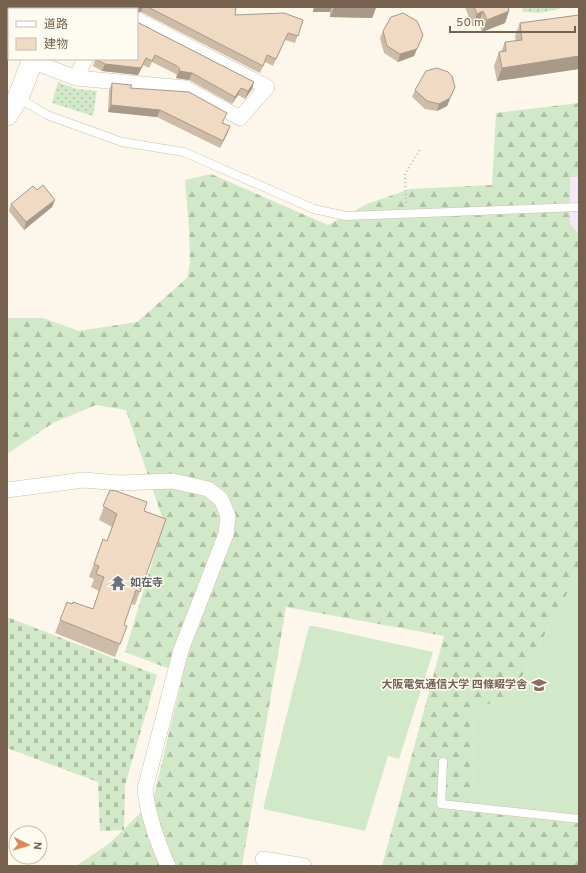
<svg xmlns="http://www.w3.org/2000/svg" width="586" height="873" font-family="Overpass,'Noto Sans JP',sans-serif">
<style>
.education{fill:#f4e7f8}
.forest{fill:url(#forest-firs)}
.cemetery{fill:url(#cemetery-stones)}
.park{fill:url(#park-dots)}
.pitch{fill:#d2e9c9}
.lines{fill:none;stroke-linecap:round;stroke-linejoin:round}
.lane-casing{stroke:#cec0b0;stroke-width:9}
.street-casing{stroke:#cec0b0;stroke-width:16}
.secondary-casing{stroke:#d0c1ae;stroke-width:22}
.path{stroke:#d5bea6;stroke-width:2.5;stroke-dasharray:1 3;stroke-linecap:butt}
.lane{stroke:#fff;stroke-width:8}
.street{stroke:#fff;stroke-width:15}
.secondary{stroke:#fff;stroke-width:21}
.wall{fill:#cebba8}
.shaded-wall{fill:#a89988}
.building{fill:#f0dac3;stroke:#a89988}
.labels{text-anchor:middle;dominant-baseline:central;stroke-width:3;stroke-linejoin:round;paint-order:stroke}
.worship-label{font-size:11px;font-weight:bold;fill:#5b616d;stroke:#fefbf1;text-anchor:start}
.education-label{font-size:11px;font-weight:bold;fill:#785e54;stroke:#fefbf1;text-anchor:end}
</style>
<defs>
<pattern id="forest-firs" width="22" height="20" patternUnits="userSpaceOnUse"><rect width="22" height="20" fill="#d2e9c9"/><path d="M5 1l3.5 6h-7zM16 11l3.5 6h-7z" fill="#afc0a5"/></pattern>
<pattern id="cemetery-stones" width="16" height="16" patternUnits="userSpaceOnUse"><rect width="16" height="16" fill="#d2e9c9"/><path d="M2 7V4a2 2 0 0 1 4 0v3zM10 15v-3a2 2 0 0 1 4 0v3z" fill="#afc0a5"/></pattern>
<pattern id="park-dots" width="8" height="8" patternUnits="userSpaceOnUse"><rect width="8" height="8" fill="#d2e9c9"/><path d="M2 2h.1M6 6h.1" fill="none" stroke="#afc0a5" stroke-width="1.8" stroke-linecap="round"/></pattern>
</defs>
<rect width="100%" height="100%" fill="#fcf7ea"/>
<path class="education" d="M579,174V261L555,177Z"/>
<path class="forest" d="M579,103V177H570V224L579,234V575L567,594L511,697C500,706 486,704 473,704L474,796L579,816V866H382L444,636L286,607L242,866H76L110,843L153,800L183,674L125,652L164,523L126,410L96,405L53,423L7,454V318H43L79,331L137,322L187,278L190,262L189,229L185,180L211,174L328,225L367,204L410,189L492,185L496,113Z"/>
<path class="cemetery" d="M7,617L157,675L125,785L124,830L100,831L98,782L7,748Z"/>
<path class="park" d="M522,7H567L540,13L523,12Z
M58,82L77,89L97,91L93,116L52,103Z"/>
<path class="pitch" d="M579,575V816L484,808L474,796L473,704C486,704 501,705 511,697L567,594Z
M309,626H314L433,652L399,759L388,756L365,831L263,809Z"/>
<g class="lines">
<defs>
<path id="lane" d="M19,98L47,115L122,142L184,152L314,209L346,216L579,207
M443,762L441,804L579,819"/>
<path id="street" d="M112,7L116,9
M32,61L76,78L185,88L240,118L267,87L137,20
M76,78L85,59
M7,490L84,480L119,483L173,481L208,489L221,499L228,516L226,534L181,650L145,789C148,817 157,841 168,866
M263,859L304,866"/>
<path id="secondary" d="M39,7V9
M7,115L18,98L33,59"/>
</defs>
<use href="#lane" class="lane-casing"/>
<use href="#street" class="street-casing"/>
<use href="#secondary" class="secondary-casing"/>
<path class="path" d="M406,203L405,174L421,148"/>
<use href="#lane" class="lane"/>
<use href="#street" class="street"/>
<use href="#secondary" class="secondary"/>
</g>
<path class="wall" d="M124,7H236L235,15L303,20L295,43L285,40L273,66L265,62L260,73L141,12L124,8Z
M313,7H376L372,18L330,17V12H313Z
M465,7H508L509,11L505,23L482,32L479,23L472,26Z
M579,15V69L497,81L494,66L499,52H501L505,42L516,41L515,36L520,23Z
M137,22L254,82L252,89L245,99L238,95L232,104L189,80L176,78L177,75L174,73L152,62L149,68L143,65L138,75L102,71L93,66L95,59Z
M383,31L420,42L414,56L398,62L384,53L380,38Z
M112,83L131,88L224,120L223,123L230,126L227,134L220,148L157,117L108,112L109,90Z
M415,90L452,94L447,106L437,111L425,109L412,97Z
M55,200L52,207L24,230L9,211L11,204Z
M110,490L144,511L166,519L135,605L131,604L124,625L127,626L115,657L55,633L67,602L93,609L99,591L91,587L94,579L89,577L103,539L107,541L112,527L99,520Z"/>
<path class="shaded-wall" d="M134,7H143L141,12H137V9H133Z
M315,7H332L330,12H313Z
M334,7H352L376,8L372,18L330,17Z
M483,11L479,23L472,26L477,14Z
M509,11L505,23L482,32L487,20Z
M423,35L414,56L398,62L400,54Z
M579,56V69L497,81L502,68Z
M146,58L143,65L138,75L102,71L105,64Z
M179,71L192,73L189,80L176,78Z
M254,82L252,89L245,99L248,91Z
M455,87L447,106L437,111L439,104Z
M241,88L238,95L232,104L235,97Z
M111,105L160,110L157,117L108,112Z
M230,126L227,134L220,148L223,141Z
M55,200L52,207L24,230L26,222Z"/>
<path class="building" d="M71,7H96L95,9H70Z
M125,7H134L133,9H123Z
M148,7H236L235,15L284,13L303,20L298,36L288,33L276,59L267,55L263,66Z
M352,7H376V8Z
M474,7H508L509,11L487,20L483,11L477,14Z
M403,13L417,21L423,35L417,49L400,54L387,46L383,31L391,17Z
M579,15V56L502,68L499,52L506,51L505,42L522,40L520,23Z
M137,22L254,82L248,91L241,88L235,97L192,73L179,71L180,69L177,66L155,55L152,61L146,58L141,68L105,64L95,59H137Z
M437,68L448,72L452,76L455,87L450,98L439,104L427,101L415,90L426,71Z
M112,83L132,85L130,88L189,92L227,113L222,123L230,126L223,141L160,110L111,105Z
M43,185L55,200L26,222L11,204L33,186L37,190Z
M110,490L113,491V490L147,502L144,511L166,519L140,592L136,590L124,625L127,626L120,644L60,620L67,602L72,604L73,602L93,609L104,577L96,574L99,566L94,564L103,539L107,541L117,514L103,506Z"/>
<defs>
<symbol id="temple-bare" viewBox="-9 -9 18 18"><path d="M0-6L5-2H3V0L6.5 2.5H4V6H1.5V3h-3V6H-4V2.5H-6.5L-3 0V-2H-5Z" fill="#6b7280" stroke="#fefbf1" stroke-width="2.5" paint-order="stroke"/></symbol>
<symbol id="university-bare" viewBox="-9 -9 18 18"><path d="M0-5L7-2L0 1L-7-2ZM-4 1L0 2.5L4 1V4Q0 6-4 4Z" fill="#8d6e63" stroke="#fefbf1" stroke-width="2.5" paint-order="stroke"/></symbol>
</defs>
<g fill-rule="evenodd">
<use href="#temple-bare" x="107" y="572" width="22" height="22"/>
<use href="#university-bare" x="528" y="674" width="22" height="22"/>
</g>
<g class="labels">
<g class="worship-label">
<text x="130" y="583">如在寺</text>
</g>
<g class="education-label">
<text x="527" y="685">大阪電気通信大学 四條畷学舎</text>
</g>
</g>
<rect width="586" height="873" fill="none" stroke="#76614e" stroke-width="16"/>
<rect x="8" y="8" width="130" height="52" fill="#fefbf1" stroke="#c8bdb0"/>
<rect x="16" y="21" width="20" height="6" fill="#ffffff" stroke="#c8bdb0"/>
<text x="44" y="28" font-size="12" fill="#76614e">道路</text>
<rect x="16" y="38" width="20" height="12" fill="#f0dac3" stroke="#c8bdb0"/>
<text x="44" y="48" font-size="12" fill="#76614e">建物</text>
<g transform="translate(28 845) rotate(95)"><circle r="19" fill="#fefbf1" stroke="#c8bdb0"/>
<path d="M0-3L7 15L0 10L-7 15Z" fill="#df8557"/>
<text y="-6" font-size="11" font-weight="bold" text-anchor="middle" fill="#76614e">N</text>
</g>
<path d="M450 26v6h125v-6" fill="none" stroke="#76614e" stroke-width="2"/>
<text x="456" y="26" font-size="12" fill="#76614e" stroke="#fefbf1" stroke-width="3" paint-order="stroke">50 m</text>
</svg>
